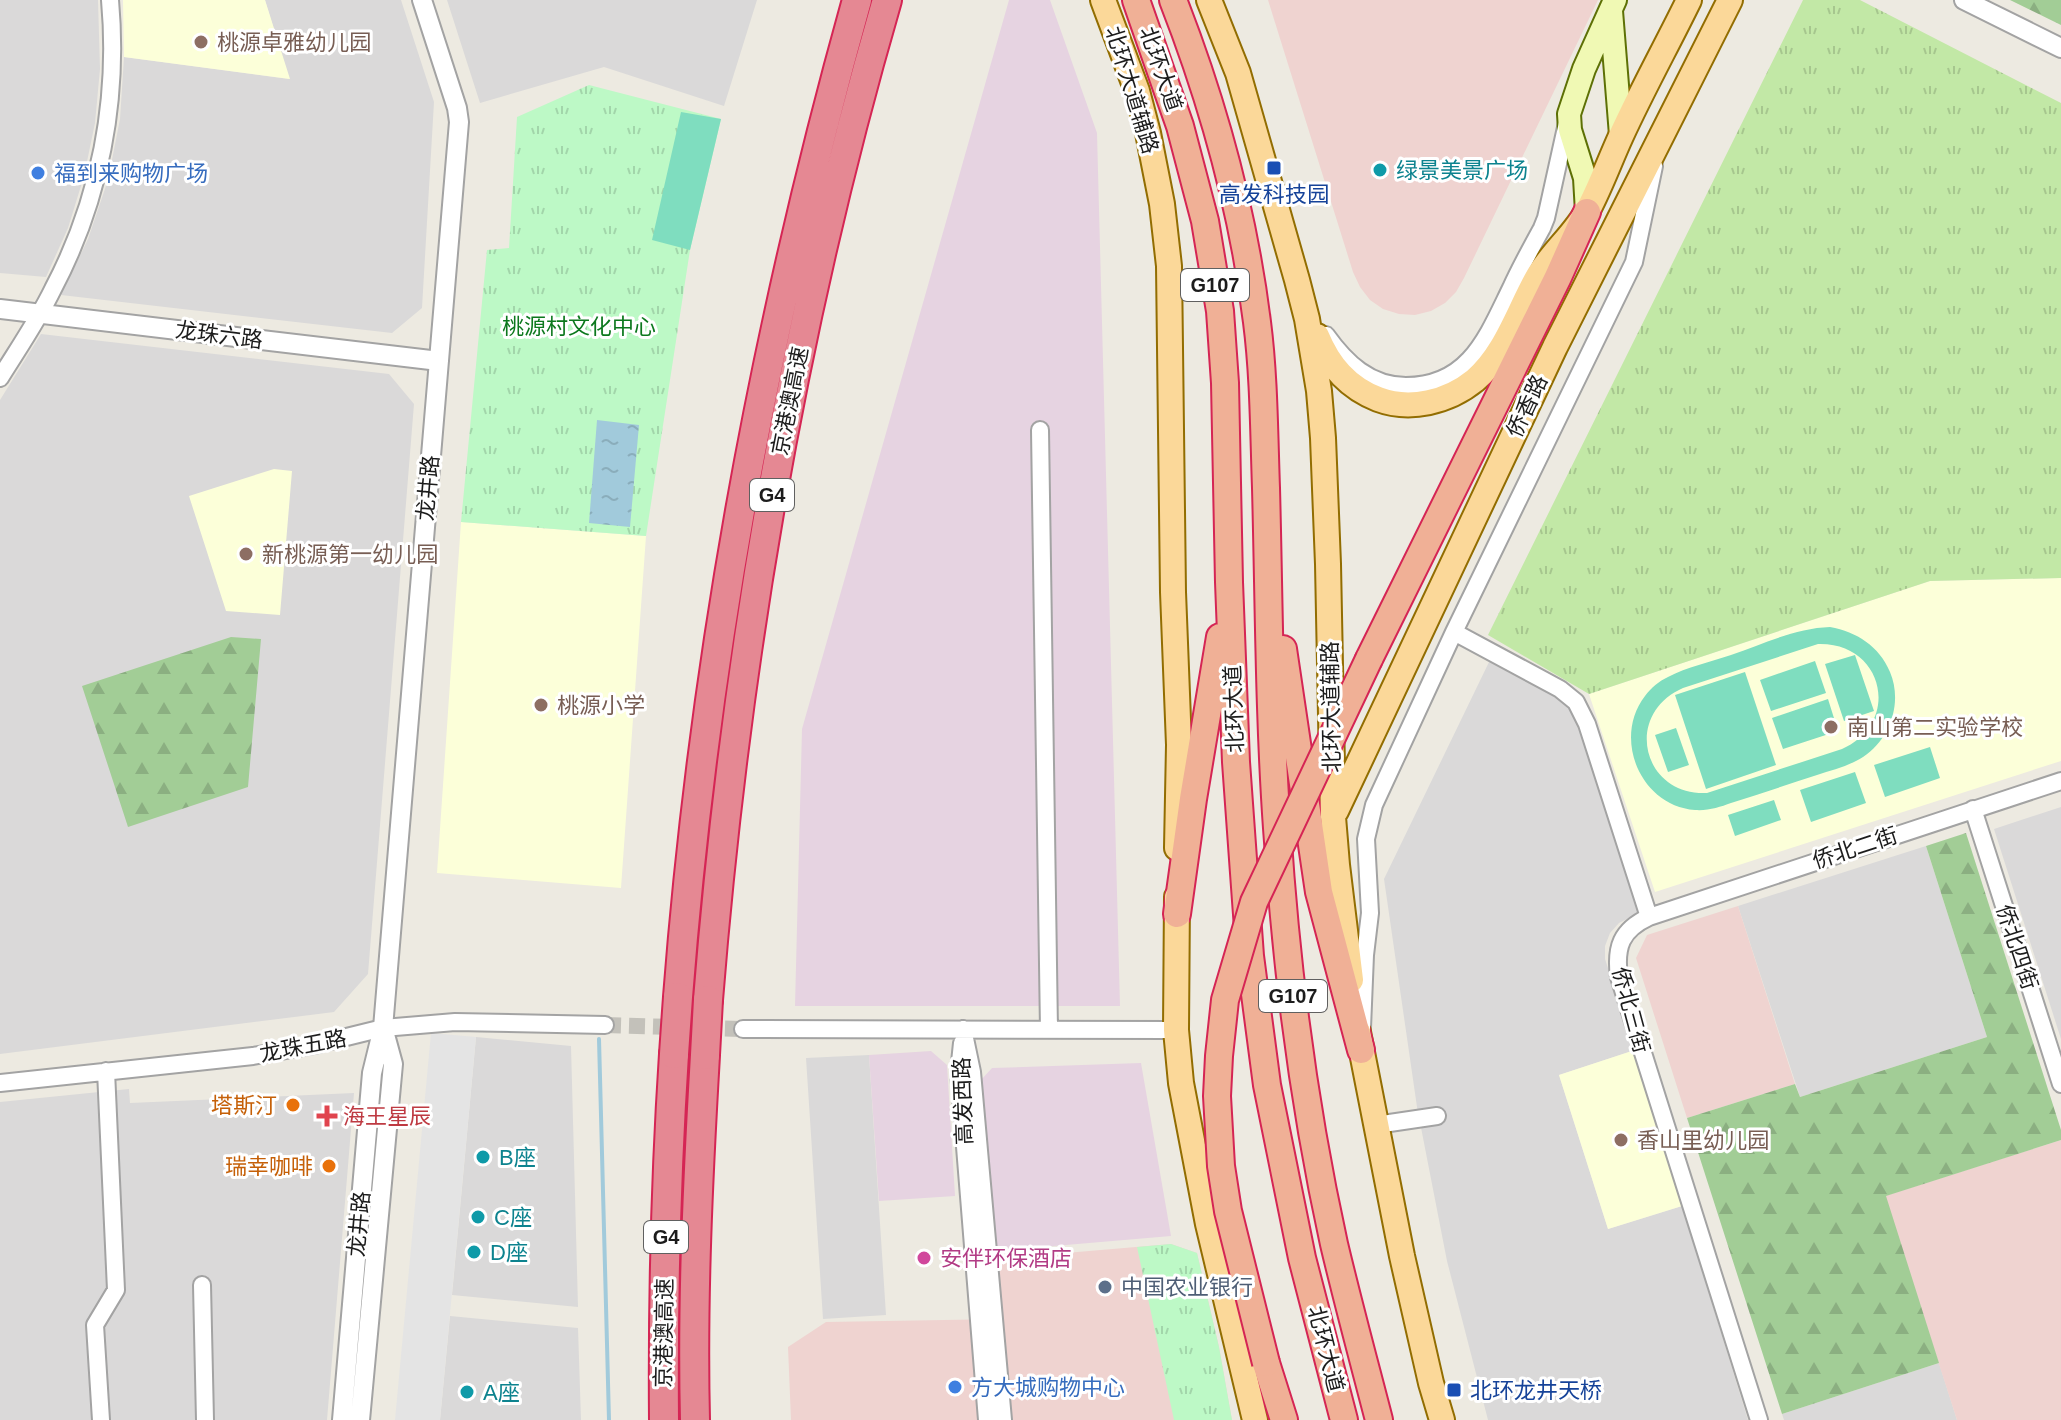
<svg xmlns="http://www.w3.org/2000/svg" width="2061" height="1420" font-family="Helvetica,'Noto Sans SC',sans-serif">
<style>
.residential{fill:#dad9d9}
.commercial{fill:#efd3d0}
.industrial{fill:#e6d3e1}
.education{fill:#fcffd9}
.grass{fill:url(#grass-tufts)}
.forest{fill:url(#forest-firs)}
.park{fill:url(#park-tufts)}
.pitch{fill:#7fddbf;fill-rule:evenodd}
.parking{fill:#e4e4e4}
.water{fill:url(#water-ripples)}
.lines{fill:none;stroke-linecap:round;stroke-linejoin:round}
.stream{stroke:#a1cadb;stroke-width:4}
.minor-tunnel{stroke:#c3c1ba;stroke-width:16;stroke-dasharray:16 8;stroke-linecap:butt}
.minor-casing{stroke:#a3a3a3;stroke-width:20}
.tertiary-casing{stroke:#a3a3a3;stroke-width:22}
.secondary-casing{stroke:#5d7005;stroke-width:26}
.primary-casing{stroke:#926d01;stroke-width:28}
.trunk-casing{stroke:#d52554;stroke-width:30}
.motorway-casing{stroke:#d52554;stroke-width:32}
.minor{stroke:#fff;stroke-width:16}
.tertiary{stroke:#fff;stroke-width:18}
.secondary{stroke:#f0f9b4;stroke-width:22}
.primary{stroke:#fbd899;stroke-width:24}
.trunk{stroke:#f0b096;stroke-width:26}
.motorway{stroke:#e58893;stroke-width:28}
.trunk-bridge-casing{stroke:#d52554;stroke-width:30;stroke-linecap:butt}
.motorway-bridge-casing{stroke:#d52554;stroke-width:32;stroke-linecap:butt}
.trunk-bridge{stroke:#f0b096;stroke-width:26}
.motorway-bridge{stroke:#e58893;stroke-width:28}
.education-dot{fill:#8d6e63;stroke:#fff;stroke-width:3}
.transit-dot{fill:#1a4fb4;stroke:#fff;stroke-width:3}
.culture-dot{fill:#0f9aa8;stroke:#fff;stroke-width:3}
.shop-dot{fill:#3f7fe0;stroke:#fff;stroke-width:3}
.food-dot{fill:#e8710a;stroke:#fff;stroke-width:3}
.health-dot{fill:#e0444e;stroke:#fff;stroke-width:3}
.hotel-dot{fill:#d1479c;stroke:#fff;stroke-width:3}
.service-dot{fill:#5c6f8a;stroke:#fff;stroke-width:3}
.labels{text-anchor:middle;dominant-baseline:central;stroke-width:6;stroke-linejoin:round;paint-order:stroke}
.shield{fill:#fff;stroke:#606060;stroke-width:2}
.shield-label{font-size:20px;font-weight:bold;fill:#1c1c1c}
.education-label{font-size:22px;fill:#785e54;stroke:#fff;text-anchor:start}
.street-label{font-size:22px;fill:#1c1c1c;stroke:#fff}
.culture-label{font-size:22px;fill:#0d838f;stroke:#fff;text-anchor:start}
.shop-label{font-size:22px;fill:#366cbe;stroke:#fff;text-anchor:start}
.transit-label{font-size:22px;fill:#164399;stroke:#fff}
.park-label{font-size:22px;fill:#0c781d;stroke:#fff}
.food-label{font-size:22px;fill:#c56008;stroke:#fff;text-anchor:end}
.health-label{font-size:22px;fill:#be3a42;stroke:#fff;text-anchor:start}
.hotel-label{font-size:22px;fill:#b23c85;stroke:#fff;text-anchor:start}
.service-label{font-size:22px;fill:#4e5e75;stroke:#fff;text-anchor:start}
</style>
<defs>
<pattern id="grass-tufts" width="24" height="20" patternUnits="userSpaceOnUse" patternTransform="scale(2)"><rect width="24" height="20" fill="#c2e8a6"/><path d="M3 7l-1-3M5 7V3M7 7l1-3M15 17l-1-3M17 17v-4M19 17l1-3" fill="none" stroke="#a6c68e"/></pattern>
<pattern id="forest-firs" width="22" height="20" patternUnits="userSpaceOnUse" patternTransform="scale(2)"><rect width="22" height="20" fill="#a2cd96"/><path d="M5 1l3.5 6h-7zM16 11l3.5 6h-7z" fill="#8baf81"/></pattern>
<pattern id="park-tufts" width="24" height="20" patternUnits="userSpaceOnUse" patternTransform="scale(2)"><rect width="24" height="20" fill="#bdf9c6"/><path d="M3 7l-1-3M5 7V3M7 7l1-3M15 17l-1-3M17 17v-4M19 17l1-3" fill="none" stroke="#a2d5aa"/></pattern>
<pattern id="water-ripples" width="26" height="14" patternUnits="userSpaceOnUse" patternTransform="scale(2)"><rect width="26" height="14" fill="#a1cadb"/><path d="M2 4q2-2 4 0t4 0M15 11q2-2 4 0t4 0" fill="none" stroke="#8aadbb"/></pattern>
</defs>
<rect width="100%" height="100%" fill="#edeae1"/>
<path class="residential" d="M0,0H98L100,69L95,123L84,176L68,228L46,277L0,273Z
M265,0H401L434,102L422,308L392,333L61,295L88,239L108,180L120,119L124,57L289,79Z
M447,0H757L724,106L604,67L480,103Z
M41,334L389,374L414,404L368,974L334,1012L0,1054V400Z
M1490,660L1556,696L1569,707L1575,716L1639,913L1619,923L1610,933L1605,946V959L1635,1050L1559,1075L1608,1229L1682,1206L1748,1420H1488L1447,1261L1417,1107L1384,879Z
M2061,807V1039L1994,829Z
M1926,846L1987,1037L1800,1097L1738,906Z
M476,1037L571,1046L578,1307L452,1295Z
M869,1055L886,1315L823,1319L806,1058Z
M129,1089L130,1103L354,1093L327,1420H0V1102Z
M450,1316L578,1328L581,1420H440Z
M1939,1363L1957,1420H1784L1782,1414Z"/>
<path class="commercial" d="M1268,0H1598L1464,278L1456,292L1445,303L1431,311L1415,315L1399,314L1383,309L1370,300L1360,287L1353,272Z
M1738,906L1795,1084L1687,1118L1636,958L1647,935Z
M2061,1140V1420H1957L1885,1196Z
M1171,1244L1197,1253L1219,1347L1232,1420H791L788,1347L826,1322L1003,1319L997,1259Z"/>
<path class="industrial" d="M1009,0H1050L1097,133L1120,1006H795L802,729Z
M931,1051L947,1065L955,1196L879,1201L869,1055Z
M1141,1063L1171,1236L995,1251L981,1080L992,1068Z"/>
<path class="education" d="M123,0H265L290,79L124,57Z
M274,469L292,471L280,615L226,611L189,496Z
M461,522L646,536L621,888L437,873Z
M2061,578V761L1655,892L1589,694L1930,581Z
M1635,1050L1682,1206L1608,1229L1559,1075Z"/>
<path class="grass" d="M1803,0H1860L2061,103V578L1930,581L1589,694L1488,635Z"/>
<path class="forest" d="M2010,0H2061V25Z
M231,637L261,639L248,787L128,827L82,686Z
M1966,833L2061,1130V1140L1886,1196L1939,1363L1782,1414L1687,1118L1795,1084L1800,1097L1987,1037L1926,846Z"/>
<path class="park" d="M589,85L721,119L690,250L646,536L461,522L487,250L509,248L517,117Z
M1171,1244L1197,1253L1219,1347L1232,1420H1174L1137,1247Z"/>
<path class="pitch" d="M681,112L721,119L690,250L652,240Z
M1830,627C1857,632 1879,646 1890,672C1903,703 1890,739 1863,757C1849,766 1832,770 1817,775C1789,784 1760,794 1731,803C1720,807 1708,811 1695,810C1641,806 1612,739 1645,696C1651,688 1659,681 1668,677C1687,667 1710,662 1731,655C1763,644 1796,628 1830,627ZM1818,644C1884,642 1902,723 1842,749L1707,793C1642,796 1623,714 1683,688Z
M1855,655L1874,711L1844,721L1825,664Z
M1815,661L1826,693L1771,711L1760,680Z
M1745,672L1776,765L1706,789L1675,695Z
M1828,699L1838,731L1783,749L1772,718Z
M1676,728L1689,765L1668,772L1655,735Z
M1930,747L1940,778L1885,797L1874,765Z
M1855,772L1866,803L1811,822L1800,790Z
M1774,800L1781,820L1735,836L1728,815Z"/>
<path class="parking" d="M431,1033L476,1037L440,1420H395Z"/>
<path class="water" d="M597,420L639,425L630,527L589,523Z"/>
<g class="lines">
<path class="stream" d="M599,1039L609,1420"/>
<path class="minor-tunnel" d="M605,1025L743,1029"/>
<defs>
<path id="minor" d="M1326,335C1346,363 1370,386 1406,386C1469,386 1487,337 1511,288C1520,268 1531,248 1542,228L1546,218L1567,123
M0,378C18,349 38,320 53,289C100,200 119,100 110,0
M1040,430L1049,1030
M1454,632L1560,689L1576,702L1587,724L1649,917
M1973,809L2061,1084
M1362,1028L1365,955L1370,913L1366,839L1374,805L1454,632L1634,262L1654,166
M743,1029L1176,1030
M963,1029L972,1072L1003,1420
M962,1043L959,1072L987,1420
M0,1083L253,1056L314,1045L383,1028L455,1022L605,1025
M1376,1125L1437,1116
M202,1285L205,1420
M101,1420L95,1325L116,1290L106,1071
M1759,1420L1619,977C1615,947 1621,930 1649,917L2061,781"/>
<path id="tertiary" d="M1964,0L2061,48
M0,309L439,361
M342,1420L372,1073L383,1028L459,122L457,108L422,0
M360,1420L393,1064L384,1031"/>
<path id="secondary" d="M1611,11L1621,135
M1587,212L1585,178L1570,130L1569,114L1584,69L1615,0"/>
<path id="primary" d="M1103,0L1137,91L1148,133L1162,204L1169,266L1173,592L1179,745L1177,848
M1209,0L1238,73L1297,280L1307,319L1319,391L1323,438L1328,564L1333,817L1337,865L1351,980
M1317,336C1329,365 1347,387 1378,399C1410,411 1448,402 1475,380C1506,353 1518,311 1538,276C1552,252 1577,232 1589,208C1601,185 1610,160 1621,136C1642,90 1667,45 1689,0
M1336,811L1555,347L1730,0
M1177,897L1176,1030L1181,1083L1208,1224L1255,1420
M1358,1032L1402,1256L1431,1383L1442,1420"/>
<path id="trunk" d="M1136,0L1180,126L1205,221L1220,311L1225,383L1229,582L1236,762L1250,956L1267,1085L1302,1258L1344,1420
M1173,0C1214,105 1243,210 1257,322C1264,376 1264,433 1266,488C1269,601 1269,715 1277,828C1286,968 1304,1108 1334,1244C1348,1303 1364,1362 1379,1420
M1283,649L1319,892L1361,1050
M1369,659L1558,277L1587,212
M1177,914L1193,799L1220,637
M1266,1363L1284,1420"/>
<path id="motorway" d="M678,997C704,660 766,325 857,0
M708,1000C735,662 792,326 887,0
M664,1420C663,1298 666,1176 674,1054
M695,1420C692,1299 698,1176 705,1055"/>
</defs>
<use href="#minor" class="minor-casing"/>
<use href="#tertiary" class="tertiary-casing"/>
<use href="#secondary" class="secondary-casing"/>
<use href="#primary" class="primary-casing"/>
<use href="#trunk" class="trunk-casing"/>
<use href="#motorway" class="motorway-casing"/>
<use href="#minor" class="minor"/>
<use href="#tertiary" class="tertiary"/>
<use href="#secondary" class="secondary"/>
<use href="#primary" class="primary"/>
<use href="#trunk" class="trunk"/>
<use href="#motorway" class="motorway"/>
<defs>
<path id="trunk-bridge" d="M1266,1363L1228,1211L1221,1166L1217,1096L1219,1056L1225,1000L1254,902L1369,659"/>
<path id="motorway-bridge" d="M674,1054L678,997
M705,1055L708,1000"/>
</defs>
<use href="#trunk-bridge" class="trunk-bridge-casing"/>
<use href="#motorway-bridge" class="motorway-bridge-casing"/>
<use href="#trunk-bridge" class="trunk-bridge"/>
<use href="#motorway-bridge" class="motorway-bridge"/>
</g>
<g class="education-dot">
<circle cx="201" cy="42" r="8"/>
<circle cx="246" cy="554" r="8"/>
<circle cx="541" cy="705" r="8"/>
<circle cx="1831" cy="727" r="8"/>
<circle cx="1621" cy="1140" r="8"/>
</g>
<g class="transit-dot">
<rect x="1266" y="160" width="16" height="16" rx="4"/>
<rect x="1446" y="1382" width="16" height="16" rx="4"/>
</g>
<g class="culture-dot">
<circle cx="1380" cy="170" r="8"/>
<circle cx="483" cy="1157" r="8"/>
<circle cx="478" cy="1217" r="8"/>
<circle cx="474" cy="1252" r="8"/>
<circle cx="467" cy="1392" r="8"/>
</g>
<g class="shop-dot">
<circle cx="38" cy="173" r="8"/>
<circle cx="955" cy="1387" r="8"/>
</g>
<g class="food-dot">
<circle cx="293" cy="1105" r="8"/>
<circle cx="329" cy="1166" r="8"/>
</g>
<path class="health-dot" d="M323 1104h8v8h8v8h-8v8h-8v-8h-8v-8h8z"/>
<circle class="hotel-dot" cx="924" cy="1258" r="8"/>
<circle class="service-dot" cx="1105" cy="1287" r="8"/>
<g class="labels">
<g class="shield">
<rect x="1181" y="269" width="68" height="32" rx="6"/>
<rect x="750" y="479" width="44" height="32" rx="6"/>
<rect x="1259" y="980" width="68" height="32" rx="6"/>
<rect x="644" y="1221" width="44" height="32" rx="6"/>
</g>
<g class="shield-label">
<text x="1215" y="285">G107</text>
<text x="772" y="495">G4</text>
<text x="1293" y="996">G107</text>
<text x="666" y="1237">G4</text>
</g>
<g class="education-label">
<text x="217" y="42">桃源卓雅幼儿园</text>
<text x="262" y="554">新桃源第一幼儿园</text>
<text x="557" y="705">桃源小学</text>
<text x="1847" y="727">南山第二实验学校</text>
<text x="1637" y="1140">香山里幼儿园</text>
</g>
<g class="street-label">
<text transform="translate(1161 69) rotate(71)">北环大道</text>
<text transform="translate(1132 90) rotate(73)">北环大道辅路</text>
<text transform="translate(219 335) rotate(7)">龙珠六路</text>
<text transform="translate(790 401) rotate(-79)">京港澳高速</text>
<text transform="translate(1527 406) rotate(-65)">侨香路</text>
<text transform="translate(428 488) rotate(-85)">龙井路</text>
<text transform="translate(1331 707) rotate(-91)">北环大道辅路</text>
<text transform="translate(1234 709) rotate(-92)">北环大道</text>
<text transform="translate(1855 848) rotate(-18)">侨北二街</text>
<text transform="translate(2017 947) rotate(72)">侨北四街</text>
<text transform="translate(1631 1010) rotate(75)">侨北三街</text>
<text transform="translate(303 1046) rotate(-11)">龙珠五路</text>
<text transform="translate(963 1101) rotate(-92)">高发西路</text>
<text transform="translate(359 1224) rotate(-85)">龙井路</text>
<text transform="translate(664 1333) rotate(-89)">京港澳高速</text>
<text transform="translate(1326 1349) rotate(76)">北环大道</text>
</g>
<g class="culture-label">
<text x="1396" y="170">绿景美景广场</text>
<text x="499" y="1157">B座</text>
<text x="494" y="1217">C座</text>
<text x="490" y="1252">D座</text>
<text x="483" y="1392">A座</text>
</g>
<g class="shop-label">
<text x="54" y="173">福到来购物广场</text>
<text x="971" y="1387">方大城购物中心</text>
</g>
<g class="transit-label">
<text x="1274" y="194">高发科技园</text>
<text x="1470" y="1390" text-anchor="start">北环龙井天桥</text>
</g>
<g class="park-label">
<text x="579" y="326">桃源村文化中心</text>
</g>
<g class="food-label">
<text x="277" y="1105">塔斯汀</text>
<text x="313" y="1166">瑞幸咖啡</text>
</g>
<g class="health-label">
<text x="343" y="1116">海王星辰</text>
</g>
<g class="hotel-label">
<text x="940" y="1258">安伴环保酒店</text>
</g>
<g class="service-label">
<text x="1121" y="1287">中国农业银行</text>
</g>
</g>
</svg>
